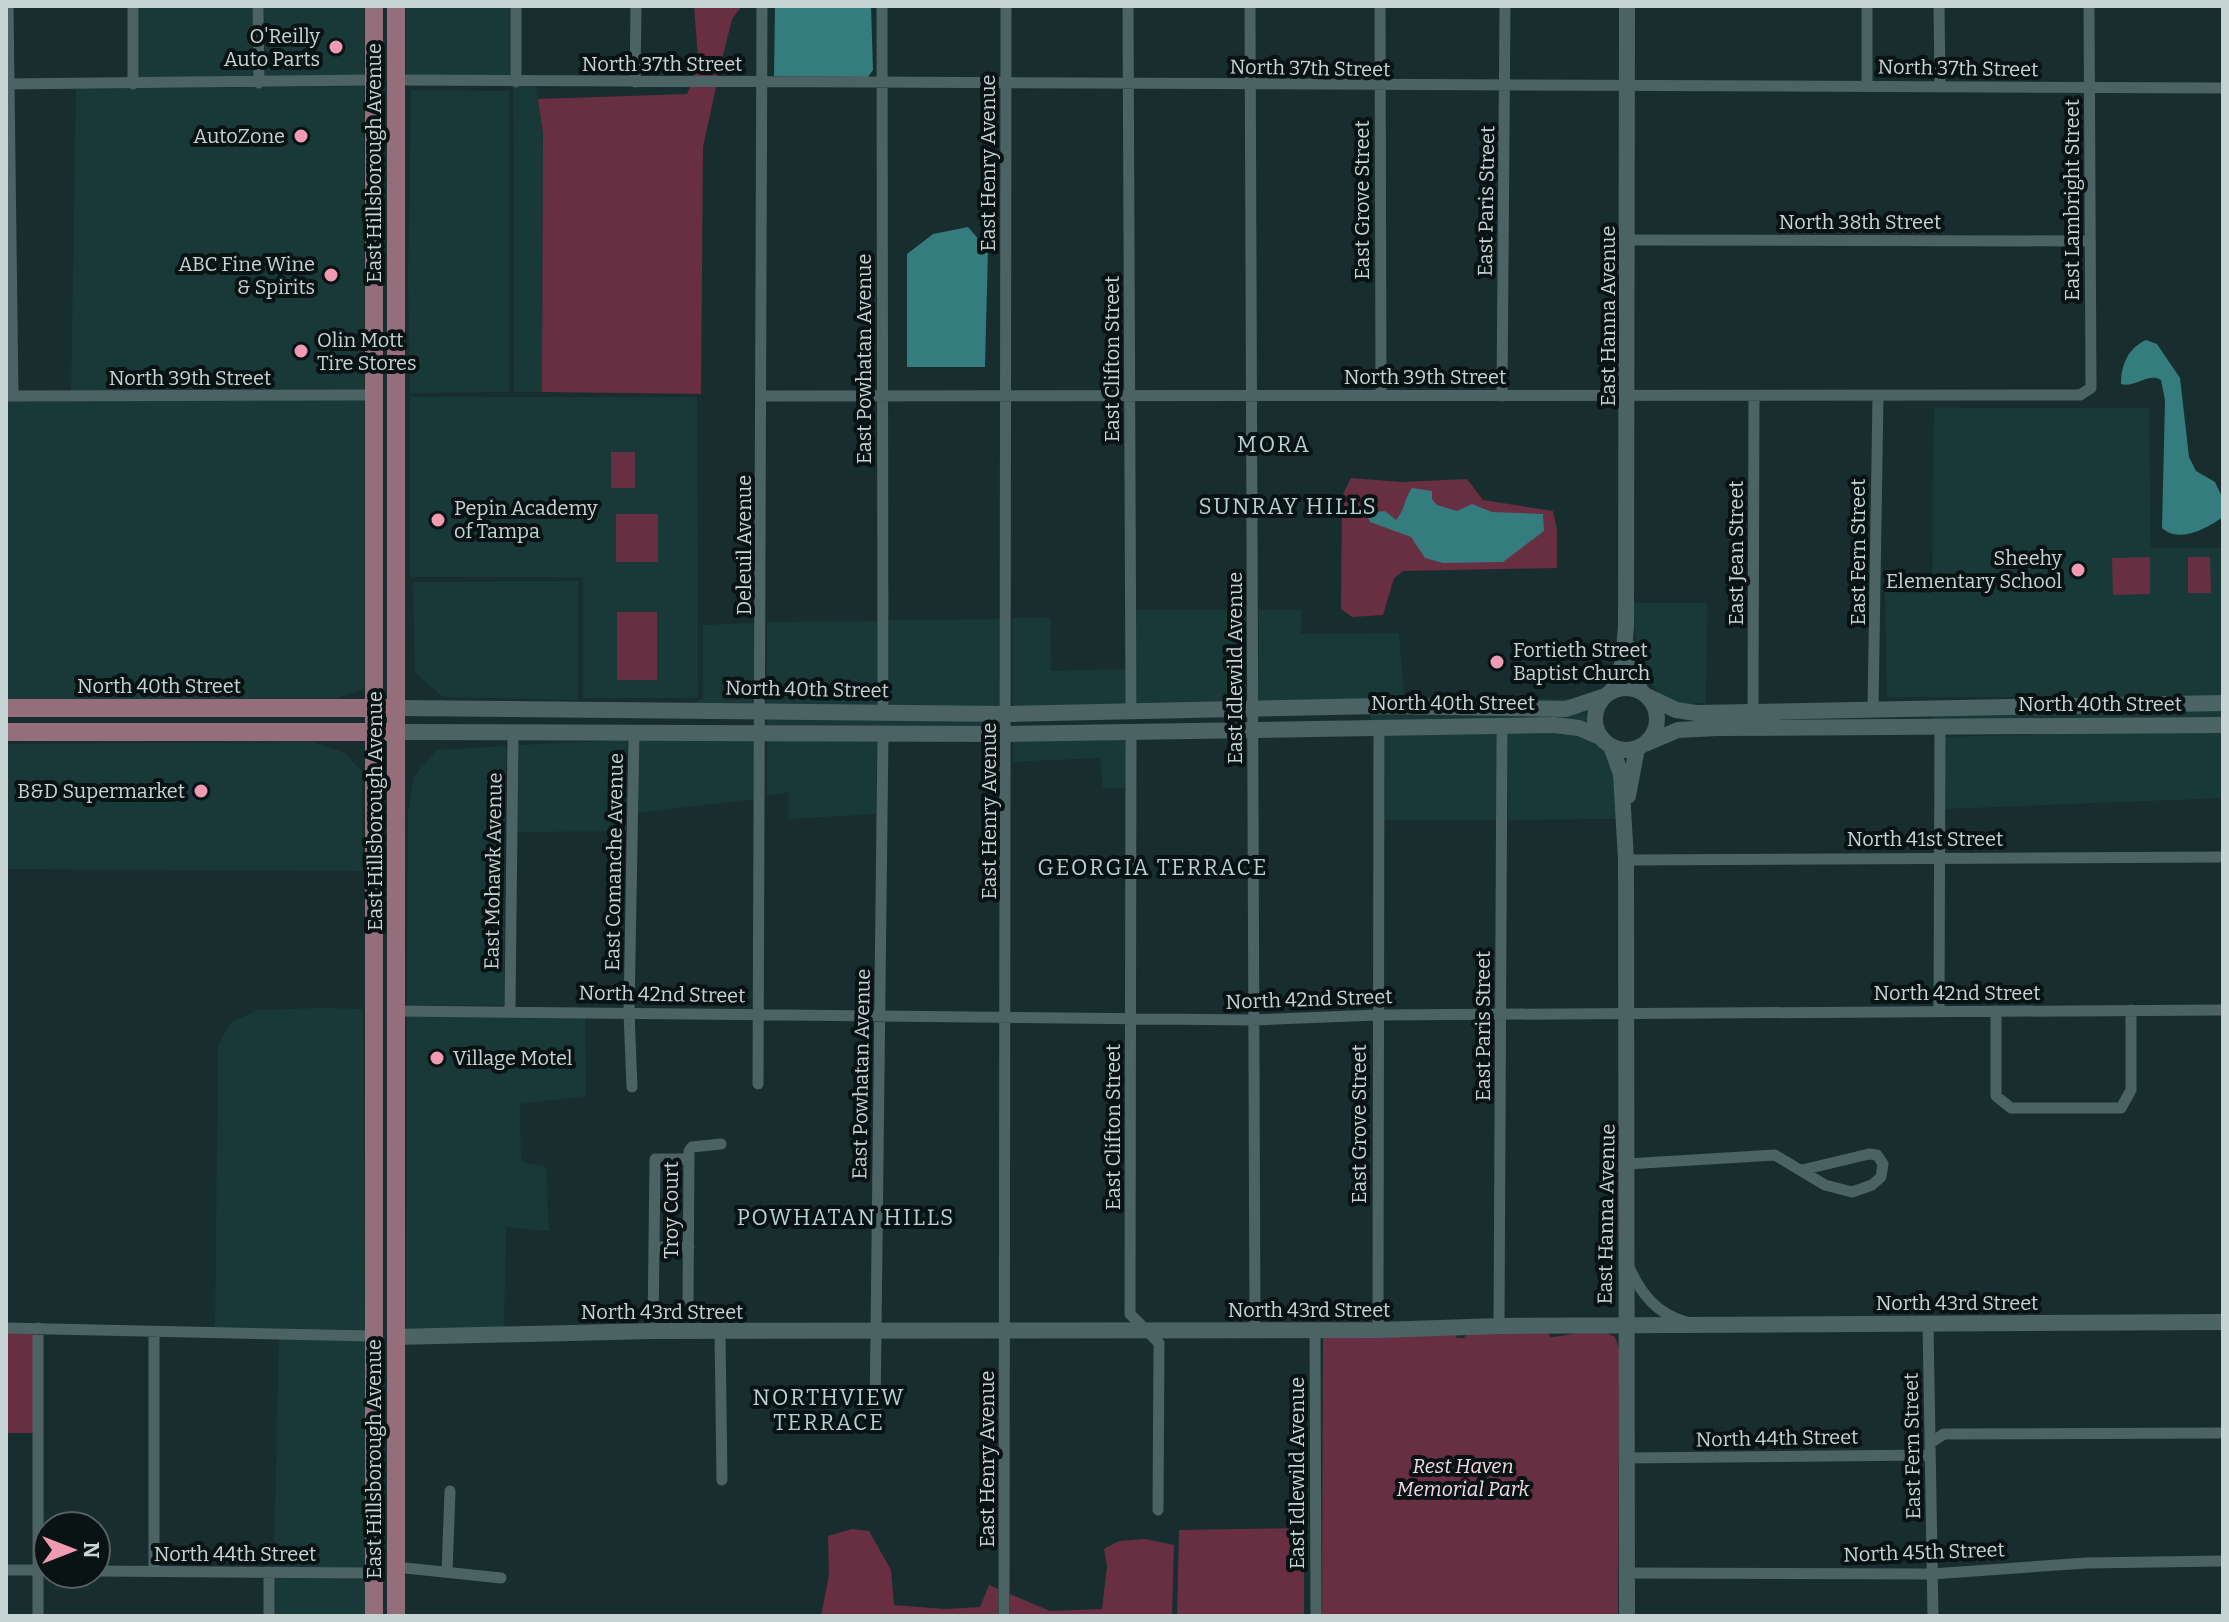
<svg xmlns="http://www.w3.org/2000/svg" width="2229" height="1622" font-family="Bitter,serif">
<style>
.built{fill:#193838}
.green{fill:#682e41}
.water{fill:#347c7e}
.lines{fill:none;stroke-linecap:round;stroke-linejoin:round}
.street{stroke:#4c6363;stroke-width:11}
.secondary{stroke:#4c6363;stroke-width:16}
.primary{stroke:#956e7c;stroke-width:18}
.poi-dot{fill:#f19ab3;stroke:#0a1314;stroke-width:3}
.labels{text-anchor:middle;dominant-baseline:central;stroke-width:8;stroke-linejoin:round;paint-order:stroke}
.poi-label{font-size:20px;fill:#c7d4d4;stroke:#0a1314;text-anchor:end}
.street-label{font-size:20px;fill:#c7d4d4;stroke:#0a1314}
.park-label{font-size:20px;font-style:italic;fill:#f3d9e0;stroke:#0a1314}
.neighbourhood-label{font-size:22px;letter-spacing:2px;fill:#b8d1d2;stroke:#0a1314}
</style>
<rect width="100%" height="100%" fill="#182d2d"/>
<path class="built" d="M139,6H252L253,78H139Z
M264,6H364V75L265,78Z
M406,6H510V77L406,75Z
M364,86V390H71L76,89Z
M513,87H536L543,134L542,392H514Z
M411,90L509,91V392L410,393L408,280Z
M410,397H697L698,698H583V577H410Z
M6,401H364V689L336,698L6,700Z
M1934,408H2149L2151,548H2223V697H1887L1885,592L1932,593Z
M578,581V700L443,697L415,673L413,582Z
M1632,603H1707L1706,703L1668,704L1649,681L1639,667Z
M1136,610H1247L1246,703L1137,706Z
M1259,610H1302L1301,634L1399,633L1404,697L1591,699L1590,702H1258Z
M1013,618H1050L1051,671L1125,669V706L1013,708Z
M1001,619V708L889,707V620Z
M877,621V707L767,706V622Z
M756,623L755,706L692,703L703,698V625Z
M2223,708V720L1933,727V713Z
M1370,712L1587,713V724L1372,720Z
M767,717L1001,719V728H767Z
M2223,730V798L1945,809L1944,737Z
M1385,731L1496,732V820H1384Z
M1508,733L1590,735L1606,753L1615,774L1619,819L1508,820Z
M1125,737V788H1103L1100,758L1013,762V739Z
M755,738V799L638,813L639,739Z
M767,738H877L876,814L789,819V792L767,796Z
M627,740L626,831L517,832L518,745Z
M313,742L345,753L362,772L363,871L6,869V744Z
M506,746L504,1005L407,1006L408,812L414,776L437,750Z
M321,1008L363,1009L365,1330L215,1327L218,1045L231,1022L258,1010Z
M407,1016H585L586,1096L520,1104L521,1162L546,1167L549,1231L506,1227L504,1329L406,1331Z
M279,1337L365,1341L366,1567H274Z
M275,1578H366V1616H275Z"/>
<path class="green" d="M694,6H742L732,19L718,76H693L698,57Z
M690,87H716L703,147L701,394L542,392L543,134L538,99L687,94Z
M611,452H635V488H611Z
M1351,478L1402,482L1467,479L1483,500L1553,511L1557,530V568L1403,571L1394,578L1383,615L1352,617L1341,609L1342,496Z
M616,514H658V562H616Z
M2150,557V594L2113,595L2112,558Z
M2188,557H2210L2211,593H2188Z
M617,612H657V680H617Z
M6,1328H38V1433H6Z
M1454,1332L1457,1338H1464L1467,1333H1548L1551,1337C1568,1336 1598,1325 1615,1337L1619,1348L1618,1616H1322L1323,1338L1331,1334Z
M1304,1528V1616H1177L1179,1530Z
M852,1529L869,1531L891,1570L894,1605L945,1609L980,1607L989,1585L998,1589V1616H821L829,1575L828,1536Z
M1145,1539L1174,1545L1172,1616H1010V1594L1050,1611L1102,1609L1107,1566L1104,1549L1119,1541Z"/>
<path class="water" d="M775,6H871L873,70L868,77L774,76Z
M968,227L988,250L985,367H907V254L933,234Z
M2146,340L2157,344L2180,378L2189,457L2196,471L2215,482L2223,499V517C2207,528 2180,544 2162,528L2165,400L2161,380C2148,372 2136,388 2121,384C2121,365 2128,348 2146,340Z
M1412,488L1432,491V499L1437,505L1457,511L1472,504L1492,512L1543,514L1544,531L1503,562L1443,563L1425,558L1411,537L1370,522L1366,513L1385,511L1396,520C1405,510 1404,499 1412,488Z"/>
<g class="lines">
<path class="street" d="M8,6L13,396
M133,6V84
M258,6L259,83
M882,6L883,712
M1128,6L1131,711
M1250,6L1255,1331
M1380,6L1381,395
M1867,6V85
M1939,6L1940,86
M397,80L2223,88
M516,82V6
M635,82L636,6
M6,84L374,80
M1629,240L2090,241
M7,396L374,395
M762,396L2080,395L2091,388L2089,6
M1502,396L1505,6
M1873,708L1878,397
M1753,710L1754,397
M1131,731L1130,1314L1159,1343L1158,1510
M1626,860L2223,857
M510,1010L513,732
M396,1011L1253,1020L1377,1015L2223,1010
M1939,1011L1940,727
M1996,1011V1096L2011,1108H2121L2131,1090V1010
M758,1084L762,6
M632,1087L629,1012L634,732
M1627,1164L1775,1155L1825,1185L1852,1192L1872,1185L1881,1177L1883,1164L1877,1155L1869,1154L1802,1170
M655,1247H689
M1629,1267C1641,1294 1657,1314 1686,1322
M688,1303L689,1151L692,1147L721,1144
M1928,1323L1933,1616
M1499,1326L1502,727
M6,1328L374,1336
M38,1328V1616
M1315,1329L1316,1616
M1378,1330L1379,726
M653,1331L655,1159H689
M154,1332V1571
M720,1333L722,1480
M875,1416L883,733
M1930,1443L1944,1434L2223,1433
M1625,1458L1930,1455
M396,1567L501,1578
M6,1570H48
M96,1571L373,1573
M269,1572V1616
M447,1572L450,1491
M1626,1573L1932,1574L2086,1563L2223,1561
M1004,1616L1006,6"/>
<path class="secondary" d="M1630,648L1640,690
M1595 719a31 31 0 1 1 62 0a31 31 0 1 1-62 0Z
M1612,691L1623,662L1626,626L1627,6
M1649,697L1676,710L1696,713L2223,703
M397,708L1007,714L1380,706L1566,709L1605,696
M396,732L1007,734L1554,725L1579,728L1602,738
M1645,744L1678,730L1717,728L2223,725
M1611,746L1621,774L1626,860L1627,1616
M1628,796L1637,748
M396,1337L653,1331L1378,1330L1499,1326L2223,1322"/>
<path class="primary" d="M6,708H386
M6,732H386
M374,1616V6
M396,1616V6"/>
</g>
<g class="poi-dot">
<circle cx="336" cy="47" r="8"/>
<circle cx="301" cy="136" r="8"/>
<circle cx="331" cy="275" r="8"/>
<circle cx="301" cy="351" r="8"/>
<circle cx="438" cy="520" r="8"/>
<circle cx="2078" cy="570" r="8"/>
<circle cx="1497" cy="662" r="8"/>
<circle cx="201" cy="791" r="8"/>
<circle cx="437" cy="1058" r="8"/>
</g>
<g class="labels">
<g class="poi-label">
<text x="320" y="36">O'Reilly<tspan x="320" dy="23">Auto Parts</tspan></text>
<text x="285" y="136">AutoZone</text>
<text x="315" y="264">ABC Fine Wine<tspan x="315" dy="23">&amp; Spirits</tspan></text>
<text x="317" y="340" text-anchor="start">Olin Mott<tspan x="317" dy="23">Tire Stores</tspan></text>
<text x="454" y="508" text-anchor="start">Pepin Academy<tspan x="454" dy="23">of Tampa</tspan></text>
<text x="2062" y="558">Sheehy<tspan x="2062" dy="23">Elementary School</tspan></text>
<text x="1513" y="650" text-anchor="start">Fortieth Street<tspan x="1513" dy="23">Baptist Church</tspan></text>
<text x="185" y="791">B&amp;D Supermarket</text>
<text x="453" y="1058" text-anchor="start">Village Motel</text>
</g>
<g class="street-label">
<text x="662" y="64">North 37th Street</text>
<text transform="translate(1310 68) rotate(1)">North 37th Street</text>
<text transform="translate(1958 68) rotate(1)">North 37th Street</text>
<text transform="translate(374 163) rotate(-90)">East Hillsborough Avenue</text>
<text transform="translate(988 163) rotate(-90)">East Henry Avenue</text>
<text transform="translate(1362 200) rotate(-90)">East Grove Street</text>
<text transform="translate(2072 200) rotate(-90)">East Lambright Street</text>
<text transform="translate(1486 201) rotate(-89)">East Paris Street</text>
<text x="1860" y="222">North 38th Street</text>
<text transform="translate(1608 316) rotate(-90)">East Hanna Avenue</text>
<text transform="translate(864 359) rotate(-90)">East Powhatan Avenue</text>
<text transform="translate(1112 359) rotate(-90)">East Clifton Street</text>
<text x="1425" y="377">North 39th Street</text>
<text x="190" y="378">North 39th Street</text>
<text transform="translate(744 545) rotate(-90)">Deleuil Avenue</text>
<text transform="translate(1858 552) rotate(-90)">East Fern Street</text>
<text transform="translate(1736 553) rotate(-90)">East Jean Street</text>
<text transform="translate(1235 668) rotate(-90)">East Idlewild Avenue</text>
<text x="159" y="686">North 40th Street</text>
<text transform="translate(807 689) rotate(1)">North 40th Street</text>
<text x="1453" y="703">North 40th Street</text>
<text x="2100" y="704">North 40th Street</text>
<text transform="translate(375 811) rotate(-90)">East Hillsborough Avenue</text>
<text transform="translate(989 811) rotate(-90)">East Henry Avenue</text>
<text x="1925" y="839">North 41st Street</text>
<text transform="translate(614 862) rotate(-89)">East Comanche Avenue</text>
<text transform="translate(493 871) rotate(-89)">East Mohawk Avenue</text>
<text x="1957" y="993">North 42nd Street</text>
<text transform="translate(662 994) rotate(1)">North 42nd Street</text>
<text transform="translate(1309 999) rotate(-2)">North 42nd Street</text>
<text transform="translate(1483 1026) rotate(-90)">East Paris Street</text>
<text transform="translate(861 1074) rotate(-89)">East Powhatan Avenue</text>
<text transform="translate(1359 1124) rotate(-90)">East Grove Street</text>
<text transform="translate(1113 1127) rotate(-90)">East Clifton Street</text>
<text transform="translate(671 1210) rotate(-90)">Troy Court</text>
<text transform="translate(1606 1214) rotate(-89)">East Hanna Avenue</text>
<text x="1957" y="1303">North 43rd Street</text>
<text x="1309" y="1310">North 43rd Street</text>
<text x="662" y="1312">North 43rd Street</text>
<text transform="translate(1777 1438) rotate(-1)">North 44th Street</text>
<text transform="translate(1912 1446) rotate(-91)">East Fern Street</text>
<text transform="translate(374 1459) rotate(-90)">East Hillsborough Avenue</text>
<text transform="translate(987 1459) rotate(-90)">East Henry Avenue</text>
<text transform="translate(1297 1473) rotate(-90)">East Idlewild Avenue</text>
<text transform="translate(1924 1552) rotate(-2)">North 45th Street</text>
<text x="235" y="1554">North 44th Street</text>
</g>
<g class="park-label">
<text x="1463" y="1466">Rest Haven<tspan x="1463" dy="23">Memorial Park</tspan></text>
</g>
<g class="neighbourhood-label">
<text x="1274" y="444">MORA</text>
<text x="1288" y="506">SUNRAY HILLS</text>
<text x="1153" y="867">GEORGIA TERRACE</text>
<text x="846" y="1217">POWHATAN HILLS</text>
<text x="829" y="1397">NORTHVIEW<tspan x="829" dy="25">TERRACE</tspan></text>
</g>
</g>
<rect width="2229" height="1622" fill="none" stroke="#c7d4d4" stroke-width="16"/>
<g transform="translate(72 1550) rotate(90)"><circle r="38" fill="#0a1314" stroke="#566061" stroke-width="2"/>
<path d="M0-6L14 30L0 20L-14 30Z" fill="#f19ab3"/>
<text y="-12" font-size="22" font-weight="bold" text-anchor="middle" fill="#c7d4d4">N</text>
</g>
</svg>
